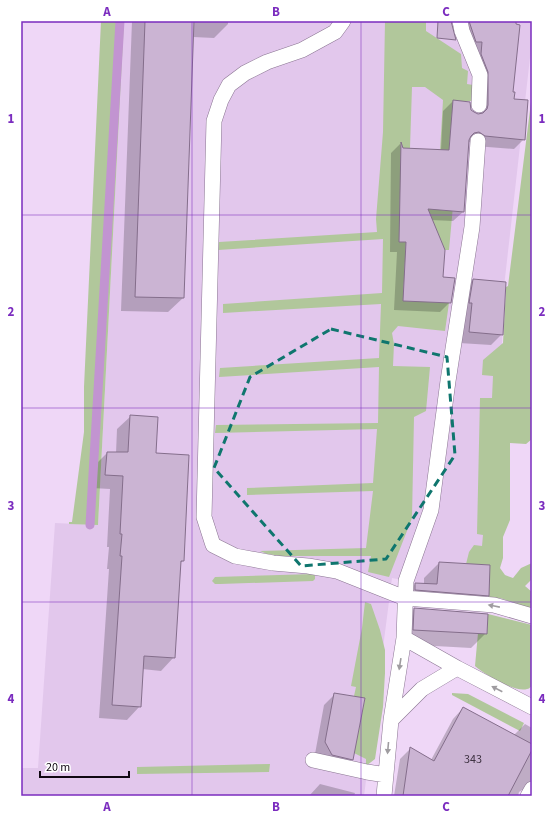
<svg xmlns="http://www.w3.org/2000/svg" width="553" height="817" font-family="'Source Sans 3',sans-serif">
<style>
.built{fill:#e2c7ec}
.green{fill:#b1c79b}
.shadow{fill:#0003}
.lines{fill:none;stroke-linecap:round;stroke-linejoin:round}
.stream{stroke:#c294d1;stroke-width:9}
.building{fill:#cbb4d3;stroke:#846e8b}
.lane-casing{stroke:#8a7592;stroke-width:16}
.lane{stroke:#fff;stroke-width:15}
.oneway{fill:#9f9ca0}
.marked{fill:none;stroke:#0f766e;stroke-width:3;stroke-dasharray:8 5;stroke-linejoin:round}
.grid{fill:none;stroke:#7b2cbf;stroke-width:1;stroke-opacity:0.55}
.labels{text-anchor:middle;dominant-baseline:central;stroke-width:3.5;stroke-linejoin:round;paint-order:stroke}
.number-label{font-size:12px;fill:#3f3342}
.neatline{fill:none;stroke:#7b2cbf;stroke-width:1.5}
.grid-label{font-size:13px;text-anchor:middle;font-weight:bold;fill:#7b2cbf}
</style>
<rect width="100%" height="100%" fill="#efd7f7"/>
<path class="built" d="M124,21H532V40L504,287L493,598L392,578L364,796H21V768H38L55,523L98,525Z"/>
<path class="green" d="M101,21H124L98,525L69,524V522H72L84,432V387Z
M385,21H426V31L461,54L462,68L468,71L467,84L473,85L472,101H453L449,151L455,184L449,250H445L422,239L440,151L443,100L425,87H412L410,148H402L399,242H406L403,300L449,303L445,331L398,326L392,333L394,344L393,366L430,367L426,411L414,417L412,518L389,577L368,572L371,556H281L267,554L260,551L366,548L373,491L247,495V488L373,483L377,429L215,433L216,425L378,423L379,367L219,377L220,368L379,358L381,304L223,313V304L382,293L383,239L218,250L219,242L377,232L376,219L383,132Z
M532,94V439L526,444L510,443V520L503,537V558L500,568L505,575L513,578L521,568L532,563V579L525,586L532,592V609L500,598L488,600L490,565L466,564L469,552L474,545L482,546L483,535L477,534L480,398H492L493,376L482,375L483,360L503,343L506,287L508,286Z
M314,574L315,576V579L313,581L220,584H215L212,581L215,577Z
M365,602L371,604L380,630L385,650V673L383,707L375,759L366,766V759L354,753L365,699L354,696L356,687L351,686L362,628Z
M488,614L532,625V686C530,687 529,689 527,689C515,693 484,674 475,666L478,633Z
M452,693L468,694L524,723L520,731L452,695Z
M270,764L269,772L137,774V767Z"/>
<path class="shadow" d="M132,21H228V24L214,38L193,37L183,298L168,312L121,311Z
M467,21H515L512,93L524,139L514,149L475,146L468,141L463,212L453,221L431,220L442,278L450,302L440,312L394,310L397,252H390L391,153L400,144L402,149L441,150L443,111L453,101L479,115L480,85Z
M473,280L502,334L491,345L459,343L462,291Z
M131,416L155,454L183,561L180,563L174,657L161,671L142,669L140,706L127,720L99,718L109,569H107L109,547H107L110,489L92,488L94,466L107,453H116L117,429Z
M439,563L488,595L473,610L400,599L415,584H424V578Z
M414,609L486,633L471,648L399,644V624Z
M335,694L352,759L341,770L315,754L324,705Z
M463,708L514,735L525,724L532,728V796L526,791L522,790L519,792L518,796H394L400,759L410,749L431,760L453,719Z
M320,784L355,793L354,796H309Z"/>
<g class="lines">
<path class="stream" d="M90,525L120,21"/>
</g>
<path class="building" d="M145,21H194L184,298L135,297Z
M438,21H451L456,40L437,38Z
M469,21H516V24L520,25L513,92H515L514,99L528,100L525,140L485,136L479,132L474,133L471,136L469,140L464,212L428,209L445,250L443,277L455,278L451,303L403,301L406,242H399L401,142L403,148L449,150L453,100L470,102L471,110L474,112L478,114L483,113L487,109L488,105V72L481,54L482,42H476Z
M473,279L506,282L503,335L469,332L472,303H469Z
M130,415L158,417L156,453L189,455L184,561H181L175,658L144,656L141,707L112,705L122,556H120L122,534H120L123,476L105,475L107,452H128Z
M439,562L490,565L489,596L415,590V583L437,584Z
M414,608L488,614L487,634L413,630Z
M334,693L365,698L353,760L332,755L325,742Z
M463,707L532,744V750L508,796H403L410,747L434,761Z"/>
<g class="lines">
<defs>
<path id="lane" d="M343,21L335,32L302,50L267,62L245,73L229,85L221,100L214,121L204,517L213,545L235,556L273,563L308,566L337,571L405,598L494,605L532,616
M460,21L462,31L480,75L479,105
M404,638L457,668
M391,720L404,638L406,581L431,510L448,381L472,227L478,141
M313,760L367,772L386,775
M384,796L391,720L422,689L457,668L532,707
M528,796L532,789"/>
</defs>
<use href="#lane" class="lane-casing"/>
<use href="#lane" class="lane"/>
</g>
<defs><path id="oneway-solid" d="M-6-.8H1V-3.2L6.5 0L1 3.2V.8H-6Z"/></defs>
<g class="oneway">
<use href="#oneway-solid" transform="translate(494 606) rotate(-169)"/>
<use href="#oneway-solid" transform="translate(400 664) rotate(99)"/>
<use href="#oneway-solid" transform="translate(497 689) rotate(-153)"/>
<use href="#oneway-solid" transform="translate(388 748) rotate(95)"/>
</g>
<path class="marked" d="M331,329L447,357L455,455L386,559L301,566L214,468L250,377Z"/>
<path class="grid" d="M192,21V796M361,21V796M21,215H532M21,408H532M21,602H532"/>
<g class="labels">
<g class="number-label">
<text x="473" y="759">343</text>
</g>
</g>
<rect width="553" height="817" fill="none" stroke="#ffffff" stroke-width="44"/>
<path d="M40 771v6h89v-6" fill="none" stroke="#100812" stroke-width="2"/>
<text x="46" y="771" font-size="12" fill="#100812" stroke="#ffffff" stroke-width="3" paint-order="stroke">20 m</text>
<rect x="22" y="22" width="509" height="773" class="neatline"/>
<g class="grid-label">
<text x="107" y="16">A</text>
<text x="276" y="16">B</text>
<text x="446" y="16">C</text>
<text x="11" y="123">1</text>
<text x="542" y="123">1</text>
<text x="11" y="316">2</text>
<text x="542" y="316">2</text>
<text x="11" y="510">3</text>
<text x="542" y="510">3</text>
<text x="11" y="703">4</text>
<text x="542" y="703">4</text>
<text x="107" y="811">A</text>
<text x="276" y="811">B</text>
<text x="446" y="811">C</text>
</g>
</svg>
